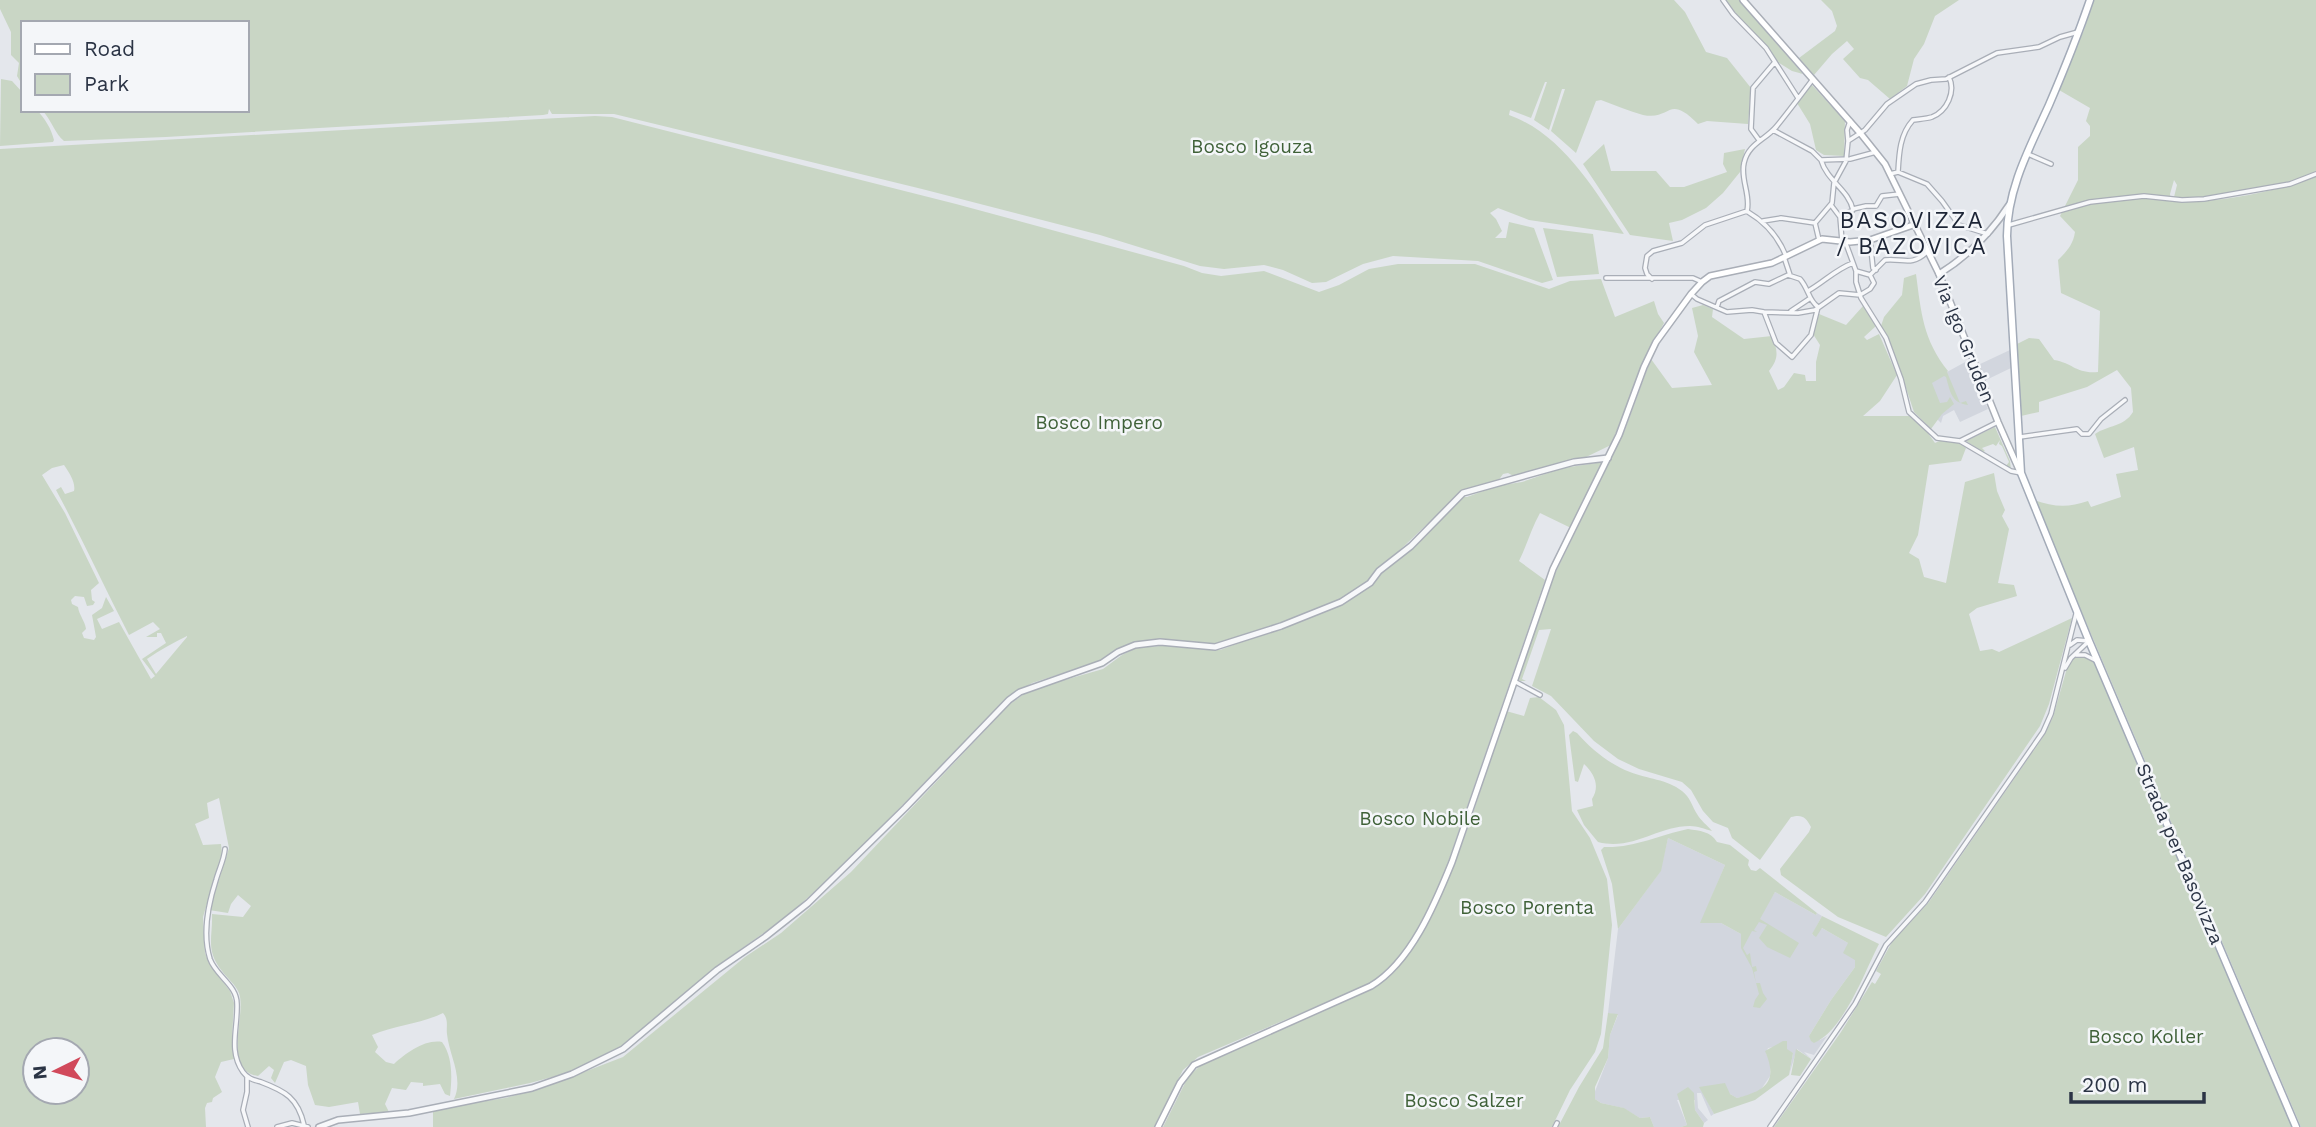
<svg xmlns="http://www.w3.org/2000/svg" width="2316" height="1127" font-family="'Work Sans',sans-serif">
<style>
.built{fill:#d2d6de}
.green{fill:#c9d6c5;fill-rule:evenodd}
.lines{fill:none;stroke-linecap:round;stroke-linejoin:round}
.minor-casing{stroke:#a9aeb7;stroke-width:6}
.tertiary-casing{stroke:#a9aeb7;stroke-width:8}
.secondary-casing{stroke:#a9aeb7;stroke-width:8}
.primary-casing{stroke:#a3abb8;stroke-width:9}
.minor{stroke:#f7f8fa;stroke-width:3.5}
.tertiary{stroke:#f7f8fa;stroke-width:5}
.secondary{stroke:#fff;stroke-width:5}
.primary{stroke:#fff;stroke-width:6}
.labels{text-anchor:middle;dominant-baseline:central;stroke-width:5;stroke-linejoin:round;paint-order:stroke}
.park-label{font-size:19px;fill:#3f6138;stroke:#f4f6f9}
.street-label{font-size:19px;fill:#2b3445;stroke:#f4f6f9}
.quarter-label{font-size:23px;letter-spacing:2px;fill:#1d2536;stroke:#f4f6f9}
</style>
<rect width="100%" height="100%" fill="#e4e7ec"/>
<path class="built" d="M2010,350L2011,368L1984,381L1978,365Z
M1967,361L1988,409L1960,422L1954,410L1943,416L1941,423L1937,419L1927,383Z
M1668,838L1725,865L1701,923H1721L1741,934L1742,942L1775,892L1816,915L1817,913L1822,916L1812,935L1822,928L1848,943L1856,960L1855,967L1831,1000L1809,1036L1820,1040L1827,1036L1814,1055L1804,1052L1811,1059L1797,1049L1789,1075L1793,1053L1774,1047L1768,1048L1766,1053L1770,1061V1076L1762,1088L1755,1094L1737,1098L1730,1094L1700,1087L1714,1114L1711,1116L1701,1093H1697L1698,1108L1708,1120L1704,1123L1695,1110V1100H1677L1687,1125L1681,1127H1654L1650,1117L1640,1118L1623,1108L1601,1103L1595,1099L1594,1094L1608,1058L1610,1035L1618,1015L1608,1013L1618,929L1660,872Z"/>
<path class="green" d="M0,0H1674L1685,12L1706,52L1727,58L1751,88L1748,124L1707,121L1698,124C1667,93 1672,121 1643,115C1629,111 1615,105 1601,100L1596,101L1576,153L1551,131L1565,89H1562L1549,130L1534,120L1547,82H1545L1531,118L1510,110L1509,115C1562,134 1594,189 1624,234L1529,220L1498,208L1490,213L1496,219L1502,231L1495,238H1506L1509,222L1534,228L1553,280L1542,283L1478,261L1393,256L1363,264L1326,282L1312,283L1283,270L1264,265L1224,269L1200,266L1100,235L922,189L614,114H552L549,109L548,114L543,115L166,137L64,141C55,134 51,119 42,110H247V23H23V86L17,76L19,63L11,55V32L0,9Z
M1726,0H1739L1803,74L1792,71L1776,61L1768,47L1737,15Z
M1821,0H1959L1935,16L1924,44L1914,59L1907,86L1890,99L1868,80L1860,78L1843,59L1854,49L1847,41L1832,54L1814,75L1799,58L1835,31L1837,26L1832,11Z
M2093,0H2316V172C2276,188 2216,202 2174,197L2177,185L2174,180L2170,194L2171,201C2216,204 2275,192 2316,176V1127H2301L2034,500C2054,507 2068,508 2088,501L2091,507L2121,497L2116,474L2138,470L2134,447L2104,458L2095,434C2108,425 2124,427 2133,412L2131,388L2117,370L2087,387L2039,402V412L2021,416L2017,344L2029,338L2039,339L2054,360C2073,363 2076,374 2098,372L2100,311L2061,293L2058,260C2067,251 2073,245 2075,232L2060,216L2078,180V147L2090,136V126L2086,121L2090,108L2059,90L2084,30Z
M1,79L12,81L23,93V110H37C45,119 51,128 54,140L53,142L0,146Z
M1811,84L1845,121L1844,156L1824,155L1816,150L1810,124L1797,103Z
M595,116L612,117L956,204L1184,266L1202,273L1221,276L1264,271L1319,292L1339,285L1369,269L1398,264H1475L1549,289L1570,281L1601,279L1615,317L1654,301L1658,314L1664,323L1648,352L1611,445L1582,459L1565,461L1517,478L1508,473L1503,474L1498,481L1462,491L1362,586L1343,599L1287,622L1215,644L1158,639L1133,642L1101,661L1032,683L1004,701L841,868L785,918L731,956L618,1050L567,1073L530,1083L454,1099C464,1078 449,1055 447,1034C446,1026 449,1020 443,1013C421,1024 395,1025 372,1035L378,1047L375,1052L386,1062L394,1064C406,1053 425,1039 442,1042C453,1057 452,1078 450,1096L445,1094L440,1084L423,1086V1083L411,1082L406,1090L392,1088L385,1104L389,1112L360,1114L358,1102L329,1107L315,1105L308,1085L306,1066L291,1060L284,1062L275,1083L271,1078L274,1070L269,1066L258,1076C221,1070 247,1015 239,993C236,985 227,978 222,971C205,950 213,937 212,914L243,917L251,906L238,895L231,904L228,913L209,910L229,848L219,798L207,803L209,818L195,824L203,845L221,844L222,854L203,917L205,953L209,963L230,991L234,1003L232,1038L234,1059L221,1062L215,1077L222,1092L213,1098L212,1102L207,1103L205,1108L206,1127H0V149ZM64,465C69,472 76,483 74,491L65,494L61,487L56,490C82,538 104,587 129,635L153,622L160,629L146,637H157V633H161L166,643L142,659L155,676L151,679L119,622L102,629L97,619L114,611L106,597L102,608L92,615L96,637L94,640L84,638L82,633L86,629C85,621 79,615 78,607L72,604L71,600L75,596L84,597L87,606L93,605L95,602L92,600L91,590L99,583L65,513L42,475L52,468ZM187,636V637L156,674L147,659C160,650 173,643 187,636ZM35,1050H77V1092H35Z
M1604,144L1611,171H1656L1670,187H1684L1727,172L1723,164L1724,153L1745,149L1740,172L1723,193L1706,208L1682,220L1669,223L1673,241L1630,235L1583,164Z
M1543,228L1593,234L1599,274L1557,277Z
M1916,274C1921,312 1923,340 1948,371L1947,372L1960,403L1966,401L1968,405C1951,403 1950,391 1946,377L1944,376L1932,383L1940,403L1947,402L1950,397L1954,404L1942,414L1931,429L1914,412L1898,364L1881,326L1884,317L1902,295L1904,278Z
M1703,305L1713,309L1712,317L1744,339L1772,336C1778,351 1779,359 1769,371L1778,390L1784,387L1794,373L1805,375L1806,381H1816V362L1820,345L1813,334L1819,314L1846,325L1863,306L1876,326L1864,337L1867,340L1879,334L1897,375L1880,401L1863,416H1909L1925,429L1935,443C1945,438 1957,441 1966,448L1961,461L1929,465L1918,535L1909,553L1919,559L1924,577L1946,583L1965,482L1994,473L1997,491L2005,510L2002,516L2009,529L1998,583L2014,585L2017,596L1977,608L1969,614L1980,651L1992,649L1999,652L2072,618L2049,704L2040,726L1925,894L1886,937L1838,917L1781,875L1780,869L1809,832L1811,827C1806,817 1802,814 1791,817L1760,860L1732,838L1728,828L1713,822L1703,811L1691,790L1682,782L1639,769L1618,759L1594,741L1551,696L1532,686L1551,629L1539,630L1522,679L1526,681H1520L1518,678L1552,580L1625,430L1651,359L1672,388L1712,385L1694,352L1698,336L1692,308Z
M1995,427L2010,461L2011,470L2006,466L2009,462L2002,446L1999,444L2000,440L1996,446L1993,444L1982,448L1985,451L1983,452L1966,441Z
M1603,462L1571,528L1540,513C1531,529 1527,545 1519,561L1545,580L1445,871C1427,913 1407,961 1367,985L1198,1057L1183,1070L1154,1127H433V1112L442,1108L505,1098L540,1089L623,1057L745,957L781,933L851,872L1010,704L1030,690L1103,669L1122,655L1136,648L1171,645L1220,650L1344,604L1373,584L1380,573L1415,545L1461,497H1467L1497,486L1522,482L1563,468Z
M2082,656L2089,658L2095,664L2292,1127H1774L1841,1032L1872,982L1875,984L1881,974L1876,971L1892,942L1929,902L2043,737L2053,717L2067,668L2072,659Z
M1539,697L1556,710L1564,725L1572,811L1590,838L1607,879L1612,925L1601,1034L1595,1052L1570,1090L1552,1127H1163L1188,1077L1201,1065L1367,991C1378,985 1389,979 1397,969C1409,955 1417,939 1426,923C1463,857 1482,783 1506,711L1524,716L1530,698Z
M1573,731L1577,733C1591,749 1609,764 1630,772C1647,779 1667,779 1682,791C1690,797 1692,806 1697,814C1701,821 1707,825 1712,831C1705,829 1697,826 1690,826C1657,826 1633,851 1598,842L1584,825L1577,810L1593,806L1592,799C1600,787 1595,774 1584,764L1578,782L1575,781L1569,735Z
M1688,829C1700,831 1710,831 1717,842L1730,845L1749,860L1748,865L1751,870L1756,871L1760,868L1817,913L1816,915L1775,892L1760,919L1799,943L1790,958L1767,947L1759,938L1767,925L1759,922L1754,930L1757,932L1752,931L1743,948L1747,955L1750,953L1752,967L1756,966L1757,971L1754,972L1756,983H1760L1763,993L1767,999L1760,1008L1753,1007L1755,1000L1759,994L1752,968L1741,948V934L1721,923H1700L1725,865L1668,838L1661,871L1618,929L1612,884L1601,850L1604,847C1635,848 1659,835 1688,829Z
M1822,916L1879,944C1864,973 1844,1030 1814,1043L1811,1041L1809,1036L1831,1000L1855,967V960L1843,953L1848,943L1822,928L1816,937L1812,934Z
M1608,1013L1618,1014L1610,1035L1608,1058L1595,1087V1099L1601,1103L1624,1108L1640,1118L1650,1117L1654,1127H1558L1579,1087L1603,1048Z
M1783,1041H1787V1049L1793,1053L1789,1075L1755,1100L1714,1114L1699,1087L1725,1083L1730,1094L1737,1098C1764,1091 1779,1083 1765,1051Z
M1796,1049L1811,1059L1800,1076L1791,1075Z
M1688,1087L1694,1093L1695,1110L1704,1123L1703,1127H1681L1687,1125L1677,1094Z"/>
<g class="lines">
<defs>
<path id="minor" d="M1723,0L1733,14L1766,48L1798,98
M1773,130L1812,151L1821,160L1850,159L1876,152
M1759,140L1751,129L1753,88L1775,62
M1848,141L1847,130L1850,121
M2028,154L2051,164
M1821,160C1827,181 1849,190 1853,210L1840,217
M1898,172C1899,153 1900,134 1913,120C1919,119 1926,119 1932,117C1947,111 1956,92 1949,77
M1890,174L1898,172L1927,184L1942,201L1959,225L1988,234
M1831,205L1840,217L1842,241
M1853,209L1866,206H1876L1882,196L1900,194
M1747,211C1751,195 1740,179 1744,163C1748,144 1765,140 1776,127C1789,111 1801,95 1813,79
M1748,212C1765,222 1778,236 1786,256
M1763,221L1781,218L1815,223L1832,203L1834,183L1846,161L1848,141L1865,130L1887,104L1916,84L1931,80L1946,79L1997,53L2039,47L2060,37L2078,32
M1815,223L1819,240
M2009,225L2090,202L2144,196L2182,200L2204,199L2290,184L2316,174
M1870,240L1873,268L1876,270
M1845,241L1856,271V282L1861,298L1886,338L1901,379L1909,412L1937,438L1960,441L2011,471L2021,473
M1784,257L1790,275
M1856,271L1870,275
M1606,278H1693L1702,282
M1652,279L1647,274L1645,268L1647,256L1653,251L1682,243L1705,225L1747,211
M1808,291C1824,282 1836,269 1853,263
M1691,294L1697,299L1727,312L1752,310L1764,312L1798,313L1815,310L1839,293L1860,295L1870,289L1874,283L1870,275L1885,260C1903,258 1911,267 1927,252
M1717,307L1719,301L1755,282L1769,284L1788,275L1800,279C1809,289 1808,300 1818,307
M1791,311L1809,299
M1764,312L1776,343L1792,357L1811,335L1818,307
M2020,437L2077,429L2082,434H2089L2101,419L2125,400
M1960,441L1998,422
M2070,645L2077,640L2089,641
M2076,655H2085L2095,660
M2065,668L2071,658L2089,641
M1514,681L1540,695
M225,849C224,860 219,869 216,880C208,905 202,933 210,959C216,976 237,985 237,1004C238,1028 228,1051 243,1072C248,1079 254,1080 261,1082C285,1091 298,1098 304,1125
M247,1076V1092L243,1110L248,1127
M277,1127L292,1123L308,1127
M1555,1127L1557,1123
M1770,1127L1855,1004L1886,945L1925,902L2043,732L2051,714L2076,614"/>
<path id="tertiary" d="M1939,274C1968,256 1991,233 2009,205
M319,1127L338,1120L409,1113L532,1088L572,1074L623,1049L717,970L765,937L808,903L905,808L1009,700L1020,692L1102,663L1118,652L1135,645L1160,642L1215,647L1281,626L1341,602L1370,583L1379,571L1411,546L1463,493L1574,462L1608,458"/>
<path id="secondary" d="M1743,0L1861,134L1885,164L1939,274L1998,422L2020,472
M1158,1127L1180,1083L1194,1065L1371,986C1411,962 1435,904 1452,862L1553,569L1619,435L1644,367L1656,342L1691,294L1702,282L1710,276L1772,263L1822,239L1850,242L1870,240L1913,225"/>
<path id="primary" d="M2090,0C2078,35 2064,70 2049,105C2030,147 2007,189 2007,236L2021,473L2089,641L2296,1127"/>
</defs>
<use href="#minor" class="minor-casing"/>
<use href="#tertiary" class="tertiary-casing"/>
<use href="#secondary" class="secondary-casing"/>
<use href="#primary" class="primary-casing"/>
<use href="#minor" class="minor"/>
<use href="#tertiary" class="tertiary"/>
<use href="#secondary" class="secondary"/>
<use href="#primary" class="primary"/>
</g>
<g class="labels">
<g class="park-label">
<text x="1252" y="146">Bosco Igouza</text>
<text x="1099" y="422">Bosco Impero</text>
<text x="1420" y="818">Bosco Nobile</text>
<text x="1527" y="907">Bosco Porenta</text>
<text x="2146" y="1036">Bosco Koller</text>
<text x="1464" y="1100">Bosco Salzer</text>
</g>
<g class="street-label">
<text transform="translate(1964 339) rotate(68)">Via Igo Gruden</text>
<text transform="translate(2180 854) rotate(67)">Strada per Basovizza</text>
</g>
<g class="quarter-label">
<text x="1912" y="220">BASOVIZZA<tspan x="1912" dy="26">/ BAZOVICA</tspan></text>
</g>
</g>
<rect x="21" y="21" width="228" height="91" fill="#f4f6f9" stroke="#a4a8b1" stroke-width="2"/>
<rect x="35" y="44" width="35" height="10" fill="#ffffff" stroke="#a4a8b1" stroke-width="2"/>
<text x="84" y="56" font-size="21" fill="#2b3445">Road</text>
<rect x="35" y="74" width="35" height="21" fill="#c9d6c5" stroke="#a4a8b1" stroke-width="2"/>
<text x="84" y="91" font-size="21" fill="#2b3445">Park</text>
<g transform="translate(56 1071) rotate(265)"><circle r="33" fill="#f4f6f9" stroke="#a4a8b1" stroke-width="2"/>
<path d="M0-5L12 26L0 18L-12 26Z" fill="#d1495b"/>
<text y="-10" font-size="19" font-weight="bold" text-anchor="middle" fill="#2b3445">N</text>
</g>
<path d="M2071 1092v10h133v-10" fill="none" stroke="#2b3445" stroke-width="3.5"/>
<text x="2082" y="1092" font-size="21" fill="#2b3445" stroke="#f4f6f9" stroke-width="5" paint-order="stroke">200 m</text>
</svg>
